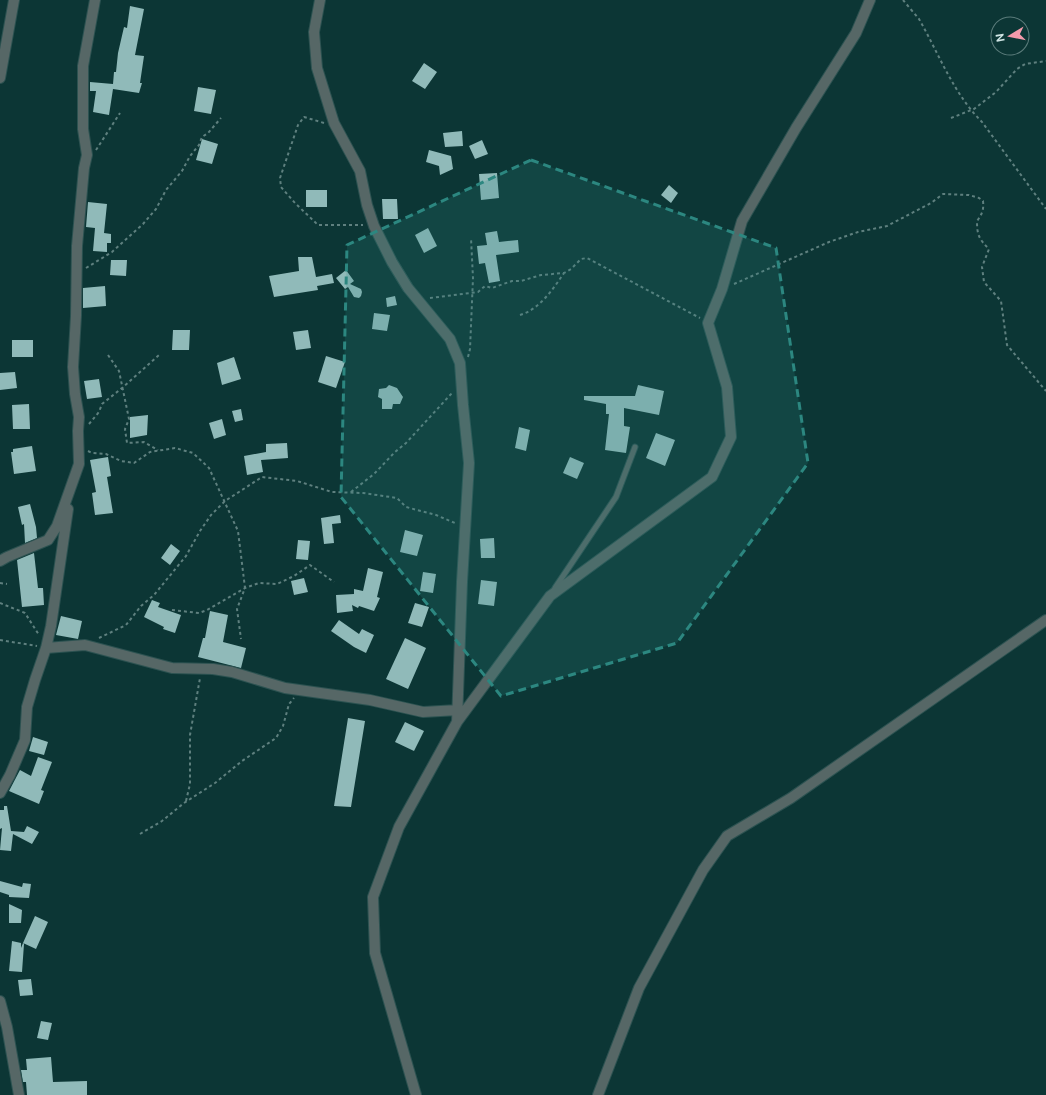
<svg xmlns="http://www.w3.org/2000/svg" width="1046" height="1095" font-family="'Public Sans',sans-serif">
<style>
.building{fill:#90bab9}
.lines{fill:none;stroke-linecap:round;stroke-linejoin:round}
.lane-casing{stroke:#2c5251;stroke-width:7}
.street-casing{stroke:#2c5251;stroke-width:12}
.path{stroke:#5f807f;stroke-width:2;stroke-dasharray:3 3;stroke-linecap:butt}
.lane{stroke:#566766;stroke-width:5}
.street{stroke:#566766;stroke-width:10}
.marked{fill:#2c8780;fill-opacity:0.2;stroke:#2c8780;stroke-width:3;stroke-dasharray:8 5;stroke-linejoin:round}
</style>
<rect width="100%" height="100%" fill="#0c3635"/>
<path class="building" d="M130,6L144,9L135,55L144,56L140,83H142L139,93L113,89L109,115L93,112L96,91H90V82L113,84L114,72H116L118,53L124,27L127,28Z
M424,63L437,72L425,89L412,81Z
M198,87L216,90L211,114L194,111Z
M462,131L463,146L445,147L443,133Z
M202,139L218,144L212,164L196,160Z
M482,140L488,154L475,159L469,146Z
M429,150L451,156L453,169L440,175L439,166L426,162Z
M497,173L499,198L481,200L479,174Z
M669,185L678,193L671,203L661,195Z
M306,190H327V207H306Z
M382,199H397L398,219H383Z
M88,202L107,204L104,233L111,234V243H107V252L93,251L95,228L86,227Z
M428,228L437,246L424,253L415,235Z
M497,231L499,242L518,240L519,252L496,255L500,281L489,283L485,263L479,264L477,246L487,245L485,233Z
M298,257H312L316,277L332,274L334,283L317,286L318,290L274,297L269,276L299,271Z
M111,260H127L126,276L110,275Z
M346,270L354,281L350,284L361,289L362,292L361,296L359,298L354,297L348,287L345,289L336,278Z
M105,286L106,306L83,308V288Z
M395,296L397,305L387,307L386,298Z
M374,313L390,315L387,331L372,329Z
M173,330H190L189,350H172Z
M308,330L311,348L296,350L293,332Z
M12,340H33V357H12Z
M326,356L345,362L336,388L318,382Z
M234,357L241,379L222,385L217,363Z
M15,372L17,388L0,390V373Z
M99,379L102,397L87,399L84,381Z
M389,385L397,388L403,397L400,404H393L392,409H382V399L378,397L379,389L386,388Z
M638,385L664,391L659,415L624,408V426L630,427L626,453L605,450L609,414H606V404L584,400V396H635Z
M29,404L30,429H13L12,405Z
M241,409L243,420L235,422L232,411Z
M148,415L147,435L130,438V417Z
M222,419L226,435L214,439L209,423Z
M519,427L530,430L526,451L515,448Z
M656,433L675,440L665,466L646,458Z
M287,443L288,458L261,460L263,472L247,475L244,456L266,452V444Z
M32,446L36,471L14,474L11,452H13V449Z
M108,457L111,476L107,477L113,513L95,515L92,493L96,492L90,460Z
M570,457L584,463L577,479L563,473Z
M30,504L36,527L37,538L25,543L24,524L22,525L18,507Z
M340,515L341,523L332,524L334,543L324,544L321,518Z
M405,530L423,535L417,556L400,552Z
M494,538L495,558H481L480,539Z
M298,540L310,541L308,560L296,559Z
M171,544L180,551L170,565L161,558Z
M34,553L38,588H43L44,605L22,607L17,560Z
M368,568L383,572L377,597L380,598L374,611L359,606L358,608L352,605L353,611L337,613L336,595L354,594V589L363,591Z
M423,572L436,574L433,593L420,591Z
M304,578L308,592L294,595L291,581Z
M481,580L497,582L494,606L478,604Z
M152,600L160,603L158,607L181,615L175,633L163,629L164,627L144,617Z
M415,603L429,607L422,627L408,623Z
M210,611L228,615L223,642L246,648L241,668L198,657L203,638H205Z
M61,616L82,621L78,639L56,635Z
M339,620L359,634L362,629L374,635L366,653L354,647L331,631Z
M405,638L426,648L408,689L386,679Z
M348,718L365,721L351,807L334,806Z
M405,722L424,731L414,751L395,742Z
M33,737L48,742L44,755L29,751Z
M38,757L52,762L41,790L44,791L39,804L9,791L20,770L31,776Z
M4,806H7L11,831L24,832L27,826L39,832L32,844L13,834L11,851L0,850L2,828L0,829V810H4Z
M0,881L22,887L23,883L31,884L29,898L9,897V895L0,892Z
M9,904L22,910L21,923H9Z
M35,916L48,922L36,949L23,943Z
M12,941L21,943V948L23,943L24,944L22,972L9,971Z
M31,979L33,995L20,996L18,980Z
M41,1021L52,1023L48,1040L37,1038Z
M51,1057L53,1082L87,1081V1095H27L26,1082H23L21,1070H27L26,1059Z"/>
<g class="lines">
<defs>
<path id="lane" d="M555,588L616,497L635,447"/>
<path id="street" d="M320,0L314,32L317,68L334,123L360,171L367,205L374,226L392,262L408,288L450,339L460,363L463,405L469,463L462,582L457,722
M0,78L14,0
M0,561L7,557L48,540L57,526L79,464L78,431L79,417L75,394L73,367L76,316L77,246L84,168L87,155L83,129V66L95,0
M46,648L85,645L172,668L213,669L232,672L285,688L370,700L423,712L458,710
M0,793L10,775L25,740L27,707L35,680L46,648L51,626L68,509
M0,1001L7,1027L19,1095
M416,1095L375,953L373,897L399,827L457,722L550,596L712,477L731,437L727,387L708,323L722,289L742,221L796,128L856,33L870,0
M598,1095L639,988L703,870L727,836L791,798L1046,620"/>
</defs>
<use href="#lane" class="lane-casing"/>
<use href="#street" class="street-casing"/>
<path class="path" d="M903,0C908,6 914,13 919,19C939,54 953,93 982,122L1046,209
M951,118L974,109L996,92L1017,69L1025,64L1046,61
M324,123L304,117L298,125L280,178L281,187L295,203L318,225H363
M96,150L120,113
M86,268L112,252L143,224L156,209L166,190L182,171L190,156L199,145L202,137L208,133L221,118
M734,284L829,242L858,232L887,226L931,203L943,194L969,195L979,198L983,201C984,210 982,214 977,221C977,235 979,239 989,249L982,267L984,282L1001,301L1007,345L1046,391
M430,298L478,292L485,286L492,288L512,281H521L541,275L564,273L571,269L581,259L587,258L700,318
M520,315C540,309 553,289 564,273
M108,355L119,371L129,419L125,429L127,443L144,442L158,450
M468,357L470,349L473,278L471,238
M89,424L99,412L102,404L122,388L159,355
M88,451L92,453L106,454L121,461L134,463L150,452L175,448L193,453L209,468L238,531L245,588L237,609L241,639
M351,492L374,474L395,452L406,443L452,393
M0,583L7,584
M0,603L25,613L39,635
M172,610L199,613L207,610L245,588L259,583L277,584L294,576L310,565L334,582
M99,638L126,625L141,606L154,595L186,556L200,531L211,515L225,501L262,477L297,481L332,492L363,493L397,498L406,507L436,515L455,523
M0,640L37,646
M186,801L190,784V735L200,678
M140,834L162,821L184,803L215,783L242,761L276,738L283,726L289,704L294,698"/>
<use href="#lane" class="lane"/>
<use href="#street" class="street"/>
</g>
<path class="marked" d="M531,160L776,248L808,463L677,643L501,696L341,497L347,245Z"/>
<g transform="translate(1010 36) rotate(260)"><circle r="19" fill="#0c3635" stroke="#5b7c7b"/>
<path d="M0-3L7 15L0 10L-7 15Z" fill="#f39aab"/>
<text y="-6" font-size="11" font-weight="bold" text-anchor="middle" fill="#d1e6e5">N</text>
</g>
</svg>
